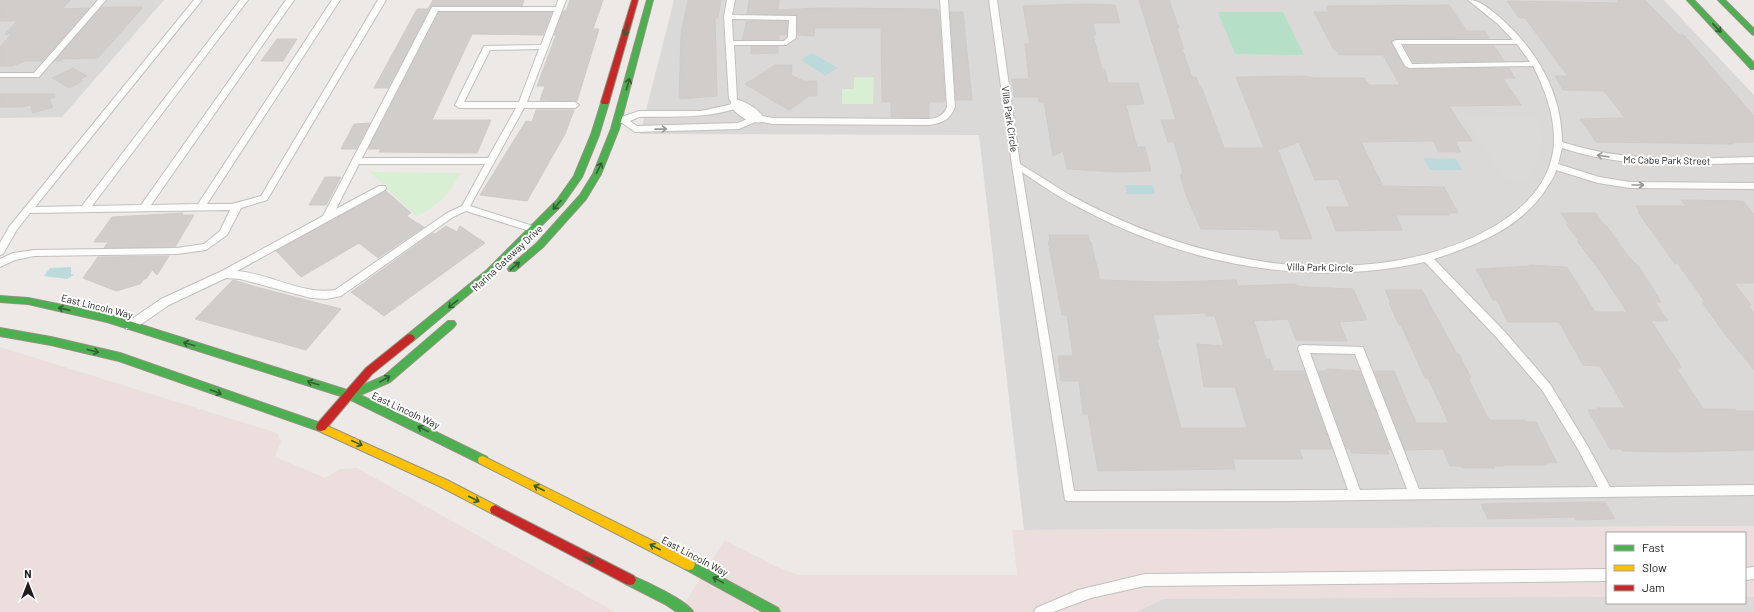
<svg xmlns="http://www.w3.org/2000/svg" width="1754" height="612" font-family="Barlow,sans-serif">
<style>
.residential{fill:#dbd9d8}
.commercial{fill:#eddede;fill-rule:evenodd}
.park{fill:#d8efd4}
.pitch{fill:#b6dfc7}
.parking{fill:#dcdad9}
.water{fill:#bcdadc}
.building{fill:#d0cdcb;stroke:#cfcbc8;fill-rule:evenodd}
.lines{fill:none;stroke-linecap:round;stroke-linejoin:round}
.lane-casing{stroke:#c1c0be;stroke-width:2}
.street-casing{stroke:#c1c0be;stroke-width:2}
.fast-casing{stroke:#949280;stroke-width:2}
.slow-casing{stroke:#949280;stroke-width:2}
.jam-casing{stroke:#949280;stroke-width:2}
.lane{fill:#fcfcfb;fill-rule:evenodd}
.street{fill:#fcfcfb;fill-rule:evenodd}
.fast{fill:#4caf50;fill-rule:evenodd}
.slow{fill:#ffc107;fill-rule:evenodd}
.jam{fill:#c62828;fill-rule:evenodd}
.oneway{stroke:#325f34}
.oneway2{stroke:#989897}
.labels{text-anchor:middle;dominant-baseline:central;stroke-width:4;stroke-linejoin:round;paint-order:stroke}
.street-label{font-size:10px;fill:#1d1d1d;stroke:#fff}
</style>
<rect width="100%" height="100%" fill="#ece9e6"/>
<path class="residential" d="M0,0H164L62,117L0,118Z
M674,0H1664L1754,95V526L1024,530L979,135L640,134Z"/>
<path class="commercial" d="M0,347L277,433L281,441L275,457L325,478L340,469L357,468L615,612H0Z
M1754,526V612H679L725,540L777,567L799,575H1017L1012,530ZM1607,533H1745V603H1607Z"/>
<path class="park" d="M854,77H874L873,104H842V89H854Z
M370,172L461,173C446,197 442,202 417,217Z"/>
<path class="pitch" d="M1218,12H1283L1304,55L1235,54Z"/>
<path class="parking" d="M1464,116H1534L1543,129L1541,148L1528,182L1505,181Z
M1607,597V603H1745V597H1754V612H1136L1164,599Z"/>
<path class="water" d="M812,53L838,68L825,76L801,60Z
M1423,158L1456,159L1463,170H1430Z
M1125,185H1153L1155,194H1127Z
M71,267V274L74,275L67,279L44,276L50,268Z"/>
<path class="building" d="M0,0H71L62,9L89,8L42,61H25L12,66H0V47L11,34H5L17,21H0Z
M433,0H524L522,6H432L388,88H374L417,9H428Z
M570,0H603L593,29H599L577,101L540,100L545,86H537L556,35H554L563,11H566Z
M688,0H721L718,18H715L717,96L679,99L681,34Z
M749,0H779L778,10L821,8L937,9L939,13L945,100L943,102H929V118L891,117V102H882L881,28H815L814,36L798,35L797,15L747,14Z
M1139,0H1169L1179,28H1177L1178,32L1184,49H1182L1192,77H1196L1199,86H1201L1224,148H1264L1236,77L1305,76L1314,78H1364L1369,85H1400L1383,55H1339L1336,50H1334L1314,12H1329L1326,6L1449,5L1467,31H1484L1489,38L1395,39L1391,43L1404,67L1409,70L1509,68L1515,78H1503L1521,105L1449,106L1472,141H1455L1461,152H1439L1433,141L1361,142L1383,186L1444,187L1458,213H1449L1450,215H1396L1402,230L1336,231L1327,207H1350L1338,179L1315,180L1299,142L1278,150L1312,239H1281L1278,230L1201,229L1186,195L1180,175H1182V169L1174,142H1168L1161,120H1176Z
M1617,0H1645L1679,35H1684L1754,116V142L1732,143L1733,144L1596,142L1580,119L1625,118L1604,91L1563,90L1555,76H1568L1525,18H1519L1507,1L1619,3Z
M1082,4L1115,5L1120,23H1093L1096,35H1093L1102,69H1105L1108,83H1138L1144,104L1126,105L1137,147H1145L1151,171L1118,172L1067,169L1063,151L1053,156L1044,102H1039L1038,97H1014L1012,79H1029L1025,44H1030L1023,6Z
M107,7H143L98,58L59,59L62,61H55L101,8Z
M439,12H552L543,35L472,34L432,120H491L477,153L379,152L381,149H368Z
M950,12H963L972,100H956Z
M747,21H787V35H779V40H742Z
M277,39H297L283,61H261Z
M752,46H778V53L751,54Z
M1404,46H1494L1504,61L1413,62Z
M775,65H792L791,75L803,81H817V96H809L789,110L745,84Z
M73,68L87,76L80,79L83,81L69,88L52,78Z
M0,94H55V97L49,99L53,107L33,113L30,105L22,107H0Z
M536,110H574L565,134L527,201L480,195L526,121L532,122Z
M370,123L356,149H341L354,124Z
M325,177H341L326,205H309Z
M386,191L411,213L406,216L424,227L378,258L359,243L301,277L276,251Z
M1681,200L1743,201L1754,215V283H1734L1751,305H1748L1754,313V370L1721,329L1702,302H1705L1699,293L1678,264H1675L1638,212H1640L1636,206H1686Z
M183,213L182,215H194L175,247L104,248L108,242H94L112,217Z
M1561,213H1596L1604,225H1606L1628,256L1640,268L1661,302H1655L1668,321H1651L1682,368H1676L1703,409H1735L1737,411H1754V450L1676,452L1622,451L1621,449H1610L1588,410H1598L1597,408H1625L1600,366L1583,365L1559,322H1508L1497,300H1493L1476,269L1530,266L1529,265L1567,267L1595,312H1627L1600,271L1577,241H1579L1566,224H1569Z
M446,226L457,232L460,226L485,243L384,316L351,292L433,233L435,234Z
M1049,235H1088L1090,242H1091L1100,280L1163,282L1236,280L1238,286L1296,284V286L1306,287L1353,289L1367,320L1339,322L1347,341L1296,340L1288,319L1254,321L1266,359H1270L1273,371H1304L1332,449H1299L1303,459H1233L1235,469L1098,471L1088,414H1083L1079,381H1061L1058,356H1073L1067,315H1062L1048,241H1050ZM1205,313L1206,316H1215L1224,346L1197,344L1204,387H1235L1247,428H1181L1157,339H1159L1153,315Z
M169,256L157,275L152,270L146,279H144L140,284L116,291L83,278L98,257Z
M233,280L260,288L341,309L306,350L195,319Z
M1385,290H1422L1457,354H1459L1471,378H1468L1489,420H1525L1526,422H1536L1557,463H1546L1547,465H1504V466H1493L1495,468H1462L1461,466H1450L1443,449L1405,450L1374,371H1394L1416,423H1449L1428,378H1425L1401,325H1399L1389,303H1391Z
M1326,369L1360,371L1390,450H1387L1389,454L1352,453L1350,449H1347L1318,371H1326Z
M1605,502L1615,519L1576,520L1574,517L1488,519L1481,504Z"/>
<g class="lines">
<defs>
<path id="lane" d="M98,0H106L39,77H0V73H34Z
M194,0H202L35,207L82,206L240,0H248L92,206L141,205L286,0H294L151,205L198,204L332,0H340L207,204H232L261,196L378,0H386L267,200L241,208L227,235L206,250L177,254L34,256L15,260L0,267V259L13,253L34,250L177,248L204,244L220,231L230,210L30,213L16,231L3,254L0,255V243L9,227Z
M558,0H566L527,102H575L579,105L575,108H524L470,206L539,228L541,230L539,232L536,233L466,211L453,217L341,296L326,299L311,298L240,279L226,278L169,305L134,329H126L125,326L126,323L161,299L222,271L323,216L432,7H556ZM438,11H554L541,45L484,46L455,105L459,108H516L488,158H362ZM539,49L519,102H464L490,50ZM359,164H485L462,206L447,213L335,290C301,295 271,274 237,271L385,190L386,188L385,186H379L336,209Z
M727,0H735L732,15L796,16V38L786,45H734L737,99L742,105L741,107C707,119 674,116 639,117L630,121L637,126L738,123L756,115L773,118L929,119C938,118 943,116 947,107L940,0H948L955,107C950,120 942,123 929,125L773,124L757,121L739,129L635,132L622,123H616V119L639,111H701L733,104L729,99L724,17ZM732,19L789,20L788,37L784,41H733Z
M989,0H997L1020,164C1037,174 1053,185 1070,195C1116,220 1164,240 1215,252C1241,258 1269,264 1297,265C1331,267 1367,266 1400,260C1460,249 1550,214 1554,143C1555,117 1545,89 1533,66L1409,68L1405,66L1392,42L1396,40H1513L1498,24L1468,0C1480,0 1488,8 1497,15C1535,47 1562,92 1562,142C1625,163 1689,159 1754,157V163C1689,164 1624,169 1562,148L1558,164L1599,177L1630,182L1754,183V189L1630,188L1598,183L1556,170C1555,176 1551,181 1548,186C1523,227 1478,245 1434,259L1505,332L1550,384L1587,445L1610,487L1754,485V495L1288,501H1069L1065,500L1012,165ZM1401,44H1517L1530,62L1412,64ZM1022,172C1042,186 1062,199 1084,210C1189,265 1308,288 1425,262L1497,338L1542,390L1579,451L1598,487L1419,489L1363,347L1303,345L1299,346L1298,349L1348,490L1074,491ZM1310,353L1355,354L1407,489L1360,490Z
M1754,567V579L1745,580V568Z
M1607,569V581L1145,586L1091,598L1053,612H1034L1036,608L1078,590L1145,574Z"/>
<path id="street" d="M738,100C747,102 759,110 764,118L762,122C751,125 736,115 730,105L732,101Z"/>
<path id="fast" d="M647,0H653L619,129L601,174L586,199L543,247L515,271H509L508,269L509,267L537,243L580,195L593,174L611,129Z
M1687,0H1694L1754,63V69H1751Z
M1718,0H1725L1754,29V35L1752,34Z
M602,100H608L609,102L599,135L582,177L563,204L493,274L413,341H407L405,338L407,335L487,270L557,200L574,176L591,135Z
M0,296L28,298L107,314L350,391L384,376L448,321H454L456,324L454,327L390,382L360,395L487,457L488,460L487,463L483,464L479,463L347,398L107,322L28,304L0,302Z
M0,328L51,337L120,353L329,426L330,429L329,432L325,433L119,361L51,345L0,336Z
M689,560L778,608L780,612H763L685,569L683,565L685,561Z
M630,575C642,580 688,601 693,612H677L665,604L626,584L624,580L626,576Z"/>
<path id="slow" d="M325,425L447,480L499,507L500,510L499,513L495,515L491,513L439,486L321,432L320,429L321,426Z
M483,456L693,561L695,565L693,569L689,570L685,569L479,463L478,460L479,457Z"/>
<path id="jam" d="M632,0H638L609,102L608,104H602L601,102Z
M410,334L413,335L415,338L413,341L372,374L325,430L321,431L317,430L316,427L317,424L366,368L407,335Z
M495,505L634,576L636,580L634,584L630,585L626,584L491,513L490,510L491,507Z"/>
</defs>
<use href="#lane" class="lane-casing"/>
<use href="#street" class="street-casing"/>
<use href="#fast" class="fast-casing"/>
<use href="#slow" class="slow-casing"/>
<use href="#jam" class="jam-casing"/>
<use href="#lane" class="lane"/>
<use href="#street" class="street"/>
<use href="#fast" class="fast"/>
<use href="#slow" class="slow"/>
<use href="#jam" class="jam"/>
</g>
<defs><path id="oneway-shaft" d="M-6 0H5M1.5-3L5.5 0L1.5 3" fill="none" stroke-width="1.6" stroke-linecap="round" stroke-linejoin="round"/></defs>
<g class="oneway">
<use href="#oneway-shaft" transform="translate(1717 28) rotate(46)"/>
<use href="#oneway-shaft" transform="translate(626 30) rotate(107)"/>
<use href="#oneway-shaft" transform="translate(628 84) rotate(-74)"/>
<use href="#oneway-shaft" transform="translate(599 168) rotate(-65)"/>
<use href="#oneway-shaft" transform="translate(557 205) rotate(132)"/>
<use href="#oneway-shaft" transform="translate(515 266) rotate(-41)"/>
<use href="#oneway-shaft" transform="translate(453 304) rotate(140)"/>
<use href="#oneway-shaft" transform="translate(64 309) rotate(-167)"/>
<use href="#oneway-shaft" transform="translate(189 344) rotate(-163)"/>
<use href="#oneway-shaft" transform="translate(93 351) rotate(14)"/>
<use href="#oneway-shaft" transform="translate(385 379) rotate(-30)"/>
<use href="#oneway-shaft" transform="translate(313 383) rotate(-162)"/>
<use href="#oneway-shaft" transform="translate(216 392) rotate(21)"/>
<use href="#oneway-shaft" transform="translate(423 429) rotate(-154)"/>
<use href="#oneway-shaft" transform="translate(357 443) rotate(25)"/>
<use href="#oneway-shaft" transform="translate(539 488) rotate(-153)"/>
<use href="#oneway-shaft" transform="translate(474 499) rotate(27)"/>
<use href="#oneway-shaft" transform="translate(655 547) rotate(-153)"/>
<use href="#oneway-shaft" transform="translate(589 559) rotate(27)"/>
<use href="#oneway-shaft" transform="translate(718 580) rotate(-151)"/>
</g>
<g class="oneway2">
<use href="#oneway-shaft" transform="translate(661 129) rotate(-1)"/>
<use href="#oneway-shaft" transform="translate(1603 156) rotate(-172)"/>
<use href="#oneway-shaft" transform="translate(1638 185)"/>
</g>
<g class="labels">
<g class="street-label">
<text transform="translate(1010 119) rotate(82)">Villa Park Circle</text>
<text transform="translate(1667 160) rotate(1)">Mc Cabe Park Street</text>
<text transform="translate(507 258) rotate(-43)">Marina Gateway Drive</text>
<text transform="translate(1320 267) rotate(1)">Villa Park Circle</text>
<text transform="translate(97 306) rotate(14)">East Lincoln Way</text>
<text transform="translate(406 410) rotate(25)">East Lincoln Way</text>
<text transform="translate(695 556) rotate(28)">East Lincoln Way</text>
</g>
</g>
<rect x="1606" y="532" width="140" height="72" fill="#ffffff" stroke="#a5a5a5"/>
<rect x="1614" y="545" width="20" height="6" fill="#4caf50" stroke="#a5a5a5"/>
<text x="1642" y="552" font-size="12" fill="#1d1d1d">Fast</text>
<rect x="1614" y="565" width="20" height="6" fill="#ffc107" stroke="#a5a5a5"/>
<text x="1642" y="572" font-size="12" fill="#1d1d1d">Slow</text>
<rect x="1614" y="585" width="20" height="6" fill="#c62828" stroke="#a5a5a5"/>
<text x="1642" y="592" font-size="12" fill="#1d1d1d">Jam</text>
<g transform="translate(28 584)" stroke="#ffffff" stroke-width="3" paint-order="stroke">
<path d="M0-3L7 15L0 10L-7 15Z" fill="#1d1d1d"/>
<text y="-6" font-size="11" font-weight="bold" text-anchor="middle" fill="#1d1d1d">N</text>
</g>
</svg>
